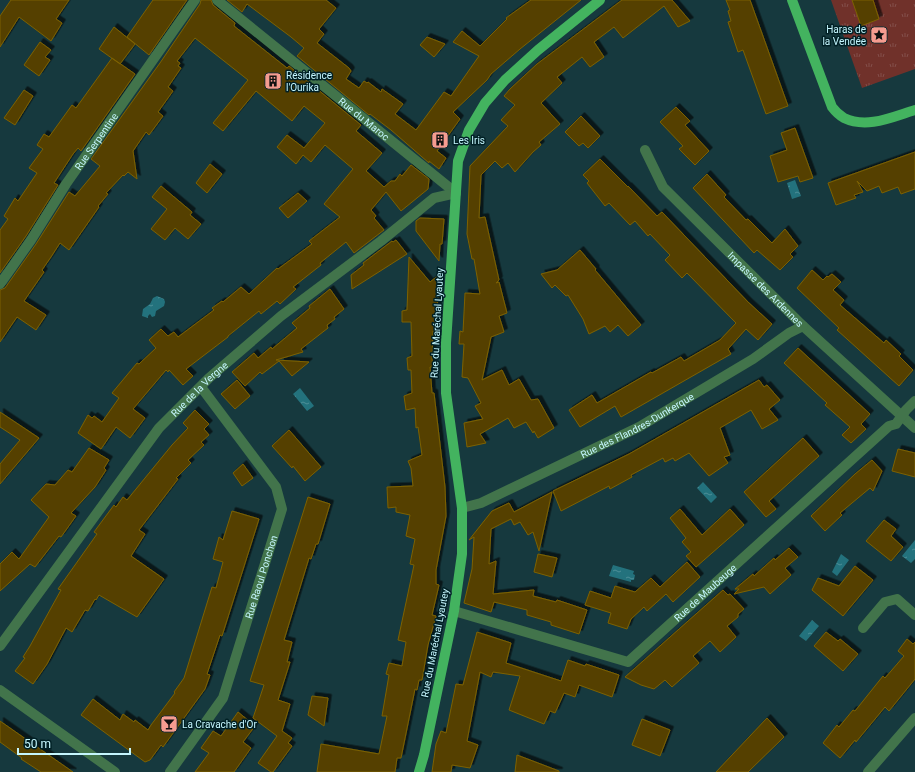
<svg xmlns="http://www.w3.org/2000/svg" width="915" height="772" font-family="Roboto,sans-serif">
<style>
.park{fill:url(#park-tufts)}
.water{fill:url(#water-ripples)}
.building{fill:#554106;stroke:#7d6105;filter:url(#shadow)}
.lines{fill:none;stroke-linecap:round;stroke-linejoin:round}
.minor{stroke:#42744b;stroke-width:10}
.major{stroke:#43b35f;stroke-width:10}
.labels{text-anchor:middle;dominant-baseline:central;stroke-width:3;stroke-linejoin:round;paint-order:stroke}
.poi-label{font-size:10px;fill:#c5f6fe;stroke:#002025;text-anchor:start}
.street-label{font-size:10px;fill:#c5f6fe;stroke:#002025}
</style>
<defs>
<pattern id="park-tufts" width="24" height="20" patternUnits="userSpaceOnUse"><rect width="24" height="20" fill="#70312a"/><path d="M3 7l-1-3M5 7V3M7 7l1-3M15 17l-1-3M17 17v-4M19 17l1-3" fill="none" stroke="#834f4a"/></pattern>
<pattern id="water-ripples" width="26" height="14" patternUnits="userSpaceOnUse"><rect width="26" height="14" fill="#23727d"/><path d="M2 4q2-2 4 0t4 0M15 11q2-2 4 0t4 0" fill="none" stroke="#4c8e97"/></pattern>
<filter id="shadow"><feDropShadow dx="3.5" dy="-3.5" stdDeviation="0" flood-color="#0009"/></filter>
</defs>
<rect width="100%" height="100%" fill="#16393e"/>
<path class="park" d="M831,0H915V69L862,88Z"/>
<path class="water" d="M795,180L801,196L792,199L787,183Z
M157,296L164,299L165,302L164,306L156,311L155,316L152,317L150,314L148,316V318L142,316L143,309L150,304L153,298Z
M300,388L314,406L307,411L293,394Z
M703,482L717,497L711,503L697,488Z
M915,540V559L911,563L902,556Z
M841,554L849,560L837,576L832,572Z
M613,565L634,571L633,574L635,575L634,580H631V582L609,576Z
M812,620L819,626L806,641L799,636Z"/>
<path class="building" d="M11,0H69L56,19L62,23L51,41L19,17L0,47V16Z
M153,0H187L149,55L127,37Z
M201,0H211L213,5L235,23L234,26L287,68L289,66L361,125L356,131L382,153L366,171L384,187L391,181H395L400,174L402,176L411,165L429,179L428,189L401,211L386,192L371,210L376,216L374,218L384,230L354,253L346,242L320,263L321,265L293,287L296,289L280,304L277,301L261,314L259,311L228,336V337L186,369L193,376L183,385L169,370L168,372L166,370L133,409L145,418L130,438L116,427L101,449L78,433L88,415L92,418L94,416L102,422L119,398L112,393L137,363L139,364L156,348L149,340L161,329L168,336L174,332L178,337L214,310L212,308L222,301L223,302L241,287L249,294L277,268L278,269L312,244L309,241L340,217L324,204L353,169L325,145L311,162L303,155L296,164L277,147L287,135L304,148L325,123L304,106L292,121L256,91L223,131L213,123L248,80L195,38L177,61L180,63L178,66L181,68L168,87L173,91L158,112L163,116L149,135L146,132L133,151L137,179L128,172L124,176L123,175L106,193L108,194L98,206L99,207L69,250L60,243L51,257L42,270L44,272L24,301L46,315L36,330L17,317L0,342V290L5,288L36,244L69,192L75,196L100,166L91,159L160,63L200,4Z
M227,0H326L336,8L319,29L324,34L317,43L349,68L351,71L346,79L359,88L364,81L367,83L368,82L381,92L382,89L403,104L395,114L416,130L444,92L451,96L479,56L453,42L462,31L480,46L507,19L506,18L531,0H581L520,49L491,74L487,80L453,112L460,119L437,151L446,158L439,169L429,161V163L391,130L370,114L369,115L297,56L304,48L291,37L247,4L242,12Z
M622,0H672L690,21L678,27L664,6L623,38L614,27L594,42L604,57L590,67L582,57L557,77L562,83L541,103L560,124L539,142L541,145L533,152L515,172L508,163L502,168L495,161L481,175L479,218L485,217L499,280L496,283L499,282L507,313L499,316L504,332L491,337L482,380L502,370L509,385L519,379L531,400L538,399L554,428L538,438L534,431L533,433L526,422L514,428L508,418L480,434L486,443L467,447L464,423L483,419L475,406L481,403L468,378L462,377L464,344H459L460,331L463,332L465,293L480,294L474,259H472L467,234L470,166L508,126L501,120L515,105L504,96L510,89L537,64Z
M726,0H750L788,106L766,114L743,50L738,52L728,22L731,21L728,11L730,10Z
M852,0H873L879,19L861,26Z
M114,27L135,44L120,64L99,49Z
M427,37L445,44L434,57L420,45Z
M40,42L51,50L45,57L50,60L39,76L24,65Z
M112,58L135,74L81,151L78,148L73,154L54,183L58,185L26,236L0,273V230L8,219L4,216L15,198L18,201L37,173L29,168L43,149L37,145L44,134L49,137L72,105L76,108Z
M24,90L33,96L15,125L4,118Z
M676,107L690,121L685,125L709,151L695,165L679,149L683,146L660,122Z
M581,116L600,136L588,148L583,143L579,146L565,132Z
M795,128L813,178L800,182L798,176L778,182L770,156L787,150L781,133Z
M915,152V189L901,194L898,187L882,193L879,186L867,191L857,181L863,192L854,195L856,198L836,205L828,183Z
M600,159L628,187V186L657,216L662,212L748,302L772,324L758,340L746,329L728,349L731,354L621,417L615,406L580,427L569,410L592,395L597,403L651,372L652,373L681,357L684,361L720,340L736,323L687,273L682,278L665,260L670,255L650,234L648,236L635,221L630,225L609,203L605,206L587,183L589,181L583,175Z
M210,164L222,174L207,193L196,183Z
M707,174L726,195L724,197L746,220L748,219L772,243L785,229L798,246L790,254L793,257L780,270L757,250L754,253L693,188Z
M161,186L192,212L190,215L201,224L188,239L175,228L165,240L151,229L167,209L152,197Z
M298,193L307,201L288,218L279,208Z
M420,218L444,219L442,244H440L439,261L416,231V221Z
M396,240L407,254L352,289L351,275L364,265L363,263L392,241L393,242Z
M580,250L596,269L595,270L641,325L628,336L618,325L610,332L605,326L589,334L583,319L568,295L566,296L555,285L552,288L541,274L557,270Z
M409,257L430,282L439,275L436,331H433L432,359L433,367H430L432,393H434L445,487L446,516L436,570V584L439,585L432,615L436,616L428,645L422,680H419L417,690L415,689L401,758H397L395,772H317L321,744L379,754L387,716H382L389,675L386,674L389,663L402,666L406,642L398,640L414,565L410,564L415,539L406,536L410,515L396,512V507L388,508L387,487L413,486L411,468L408,461L422,455L418,427L416,428L415,408L406,410L404,396L412,393L411,370H408L407,358L412,356L411,322H402V311L407,310Z
M812,270L823,280L827,276L828,277L832,274L841,282L833,290L844,300L840,305L884,343L886,340L901,354L899,356L913,370L899,386L837,330L839,328L797,288Z
M330,289L344,309L334,317L335,319L327,325L328,328L301,349L303,352L276,360L309,362L292,376L279,361L262,374L260,372L245,386L232,372L254,353L258,358L271,347L272,349L297,328L292,323L310,308L309,306Z
M798,348L870,414L861,424L866,429L851,443L842,435L850,427L825,405L827,403L784,363Z
M237,380L250,396L235,409L221,394Z
M759,380L764,387L767,385L780,400L769,409L778,420L762,429L751,410L720,428L730,455L724,457L728,463L709,476L689,453L675,461L673,458L665,462L663,458L631,475L632,477L610,489L609,486L561,511L553,491L629,454Z
M195,410L209,424L204,429L209,435L201,442L204,445L188,460L191,463L176,478L178,479L139,530L145,534L131,556L164,579L137,617L99,595L96,600L95,599L88,611L85,610L72,632L66,628L47,664L33,684L15,671L25,658L23,657L30,646L61,590L58,589L97,534L94,532L114,505L116,507L123,497L127,500L172,445L188,428L183,423Z
M0,412L39,438L0,484V464L20,440L0,427Z
M289,430L321,467L305,481L293,466L292,468L272,446Z
M803,438L819,456L769,501L776,509L766,517L744,492Z
M89,448L109,460L104,468L106,470L95,487L71,513L76,516L61,537L59,536L35,567L30,564L0,591V564L12,552L19,559L49,517L31,500L46,484L55,485L68,470L72,472Z
M898,449L915,453V477L892,471Z
M872,460L882,471L873,491L870,488L840,513L842,515L825,531L811,516L855,474Z
M243,464L253,478L242,486L233,473Z
M552,492L539,551L533,532L528,535L520,522L514,525L511,519L491,529L489,564L496,561L493,594L534,590L533,596L556,602L557,600L587,610L579,634L551,625V622L527,615V610L494,602L491,612L464,603L472,569L474,537L469,540L492,511L509,503L514,512Z
M308,497L330,504L318,544H316L311,559L309,558L284,640L292,642L287,662H290L278,700L290,704L282,731L292,738L288,743L292,746L273,772H271L258,763L277,736L253,718L264,685L250,681Z
M680,509L702,535L730,509L744,525L696,567L686,556L691,552L682,542L686,538L670,518Z
M232,511L259,519L222,636L220,635L207,674L210,675L205,689L163,747L161,745L150,760L145,762L81,715L93,699L120,720L123,714L134,722L135,720L148,730L151,725L175,693L174,692L184,678L212,587L216,588L223,562L213,559L219,537L223,540Z
M884,520L896,529L891,536L903,547L891,561L866,541Z
M789,548L798,557L785,568L791,575L770,594L764,587L734,594L739,589H735L753,574L754,576L774,558L775,560Z
M538,554L557,558L552,577L534,572Z
M687,562L700,577L673,602L666,594L647,611L644,607L631,619L627,629L608,623L611,613L585,605L590,591L611,598L615,586L635,592L651,578L660,587Z
M855,566L873,580L843,616L812,590L818,578L839,586Z
M723,590L728,595L730,594L744,609L738,614V617L727,626L736,637L720,652L710,641L693,656L699,663L672,687L665,680L654,689L641,685L625,677Z
M477,632L511,643L506,663L561,681L568,660L585,666L586,664L619,675L612,697L579,685L575,697L564,693L555,713L550,711L544,724L509,710L520,676L493,672L491,677L480,672L467,741L478,745L470,768L452,765L451,772H432L436,744L441,731L446,733L456,684L463,685Z
M826,632L838,641L840,639L858,654L843,671L814,646Z
M907,639L913,644L915,642V679L889,711L885,707L856,742L855,740L840,758L823,743L837,725L839,727L853,710L855,711L883,676L885,678L904,656L898,651Z
M312,696L328,698L324,726L308,715Z
M238,712L255,726L243,742L251,748L234,772H195L209,753L201,748L213,731L221,736Z
M767,718L784,737L748,772H716Z
M642,719L670,730L660,756L632,745Z
M0,721L40,749L73,772H41L21,759L22,758L0,742Z
M517,755L559,771V772H515Z"/>
<g class="lines">
<g class="minor">
<path id="s1" d="M217,0L456,193"/>
<path id="s2" d="M645,150L663,187L803,326L915,428"/>
<path id="s3" d="M0,284L31,240L66,184L195,0"/>
<path id="s4" d="M462,508L481,503L639,427L753,359L789,333L803,326"/>
<path id="s5" d="M454,611L628,662L889,426L896,424L906,410L915,401"/>
<path d="M863,628L885,602L897,599L915,615"/>
<path id="s6" d="M0,646L159,428L209,378L281,316L381,241L434,198L456,193"/>
<path d="M0,690L115,772"/>
<path id="s7" d="M170,772L223,698L282,509L276,487L201,387"/>
<path d="M868,772L915,718"/>
</g>
<path class="major" d="M792,0L832,107C835,111 839,115 844,118C867,129 892,117 915,110
M419,772L424,755L454,611L462,554V508L446,393V343L458,161L469,130L485,103L505,80L538,50L600,0"/>
</g>
<defs>
<symbol id="sight-square" viewBox="-11 -11 22 22"><rect x="-9" y="-9" width="18" height="18" rx="4" fill="#f59c90" stroke="#002025"/><path d="M0-6L1.8-2.2L6-1.7L2.9 1.2L3.7 5.4L0 3.3L-3.7 5.4L-2.9 1.2L-6-1.7L-1.8-2.2Z" fill="#111"/></symbol>
<symbol id="building-square" viewBox="-11 -11 22 22"><rect x="-9" y="-9" width="18" height="18" rx="4" fill="#f59c90" stroke="#002025"/><path d="M-4-6H4V6H1V3H-1V6H-4ZM-2.5-4.3h1.7v1.8h-1.7ZM.8-4.3h1.7v1.8H.8ZM-2.5-1h1.7V.8h-1.7ZM.8-1h1.7V.8H.8Z" fill="#111"/></symbol>
<symbol id="bar-square" viewBox="-11 -11 22 22"><rect x="-9" y="-9" width="18" height="18" rx="4" fill="#f59c90" stroke="#002025"/><path d="M-6-5H6L.8 .8V4.5H3.5V6h-7V4.5H-.8V.8Z" fill="#111"/></symbol>
</defs>
<g fill-rule="evenodd">
<use href="#sight-square" x="869" y="25" width="20" height="20"/>
<use href="#building-square" x="263" y="71" width="20" height="20"/>
<use href="#building-square" x="430" y="130" width="20" height="20"/>
<use href="#bar-square" x="159" y="714" width="20" height="20"/>
</g>
<g class="labels">
<g class="poi-label">
<text x="866" y="29" text-anchor="end">Haras de<tspan x="866" dy="12">la Vendée</tspan></text>
<text x="286" y="75">Résidence<tspan x="286" dy="12">l'Ourika</tspan></text>
<text x="453" y="140">Les Iris</text>
<text x="182" y="724">La Cravache d'Or</text>
</g>
<g class="street-label">
<text stroke="none"><textPath href="#s1" startOffset="189">Rue du Maroc</textPath></text>
<text stroke="none"><textPath href="#s3" startOffset="172">Rue Serpentine</textPath></text>
<text stroke="none"><textPath href="#s2" startOffset="186">Impasse des Ardennes</textPath></text>
<text transform="translate(437 323) rotate(-87)">Rue du Maréchal Lyautey</text>
<text stroke="none"><textPath href="#s6" startOffset="326">Rue de la Vergne</textPath></text>
<text stroke="none"><textPath href="#s4" startOffset="194">Rue des Flandres-Dunkerque</textPath></text>
<text stroke="none"><textPath href="#s7" startOffset="218">Rue Raoul Ponchon</textPath></text>
<text stroke="none"><textPath href="#s5" startOffset="285">Rue de Maubeuge</textPath></text>
<text transform="translate(435 643) rotate(-79)">Rue du Maréchal Lyautey</text>
</g>
</g>
<path d="M18 748v6h112v-6" fill="none" stroke="#c5f6fe" stroke-width="2"/>
<text x="24" y="748" font-size="12" fill="#c5f6fe" stroke="#002025" stroke-width="3" paint-order="stroke">50 m</text>
</svg>
